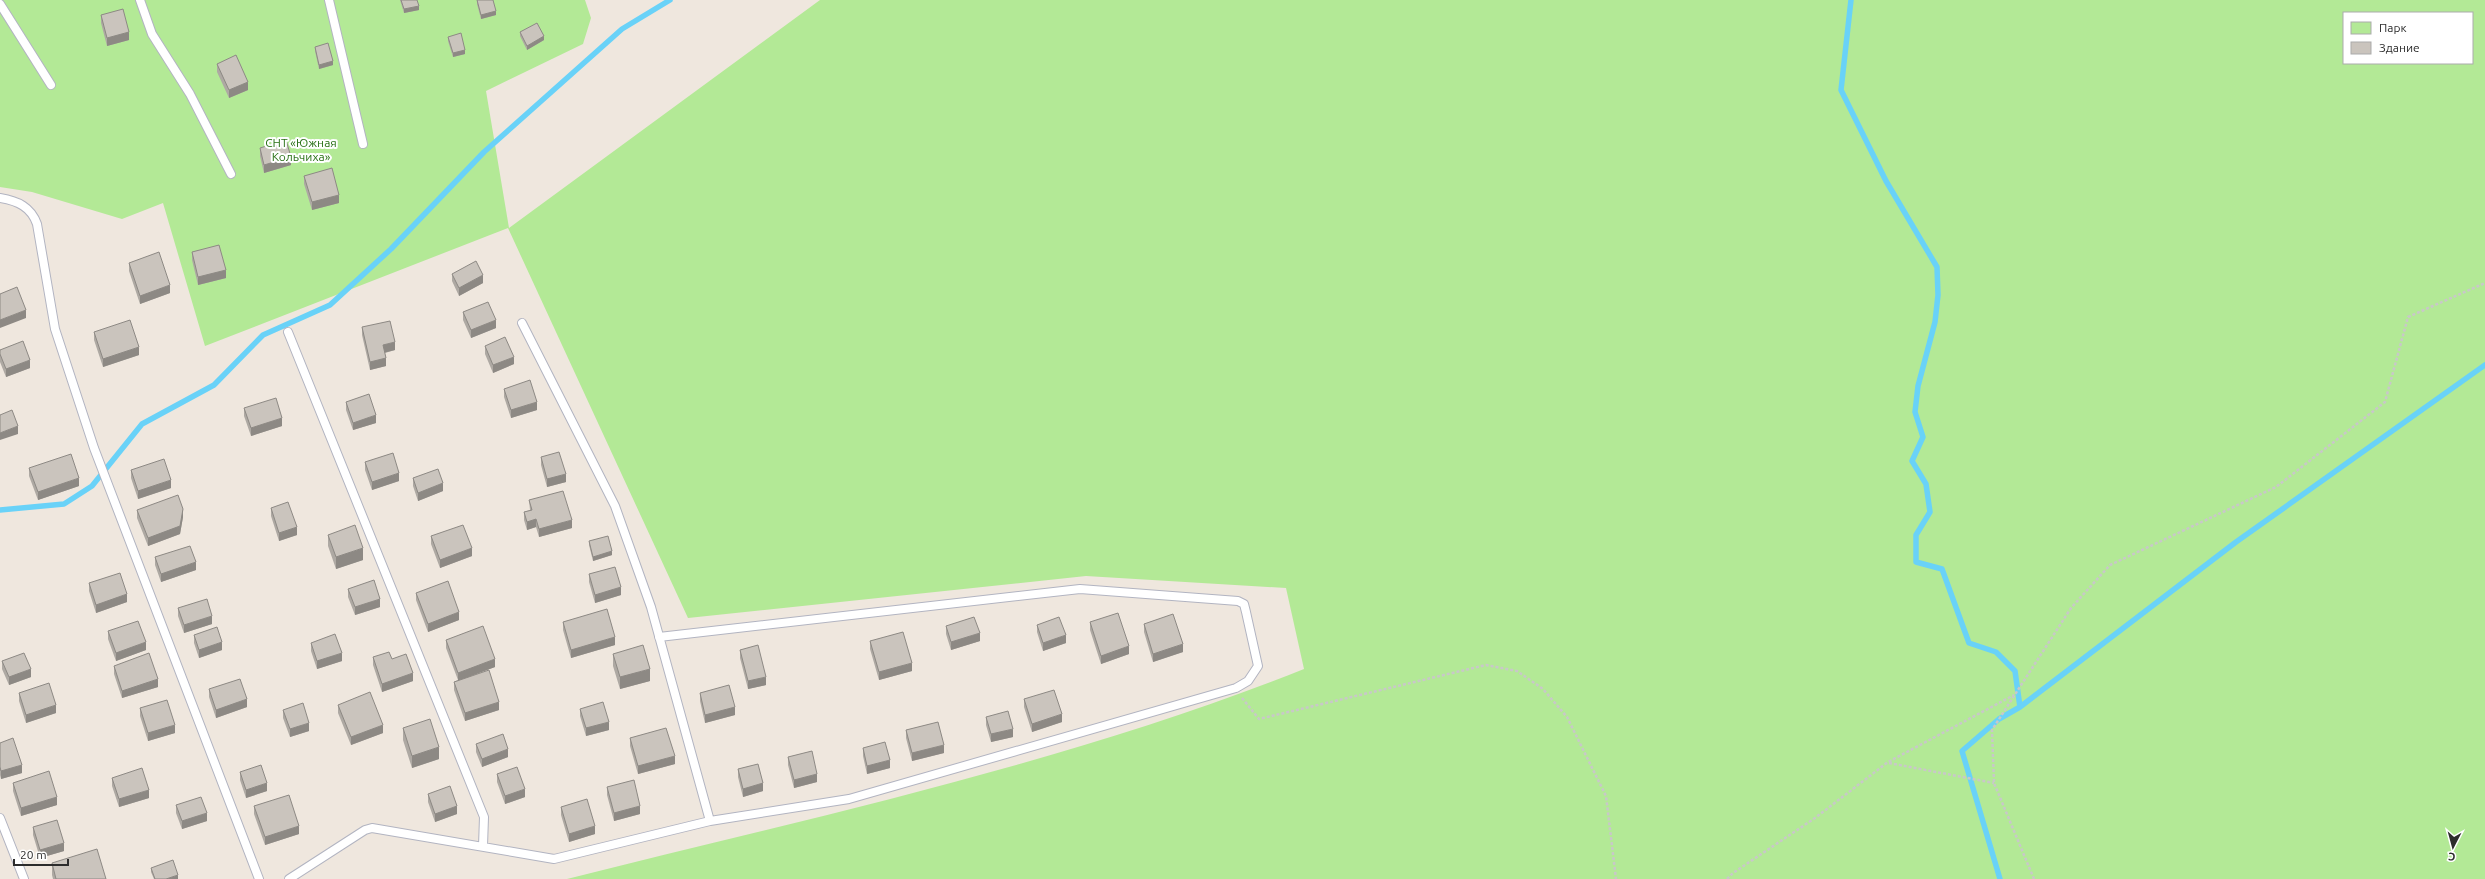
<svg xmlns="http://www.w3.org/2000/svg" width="2485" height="879" font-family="Ubuntu,sans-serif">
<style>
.green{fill:#b3e996;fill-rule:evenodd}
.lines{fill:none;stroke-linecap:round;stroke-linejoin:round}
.stream{stroke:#69d2f8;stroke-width:5.5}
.lane-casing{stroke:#b2b4c1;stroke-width:10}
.path{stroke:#c8c8c8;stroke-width:2.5;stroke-dasharray:3 2;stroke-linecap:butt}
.lane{stroke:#fff;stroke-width:8}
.wall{fill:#aea9a3}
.shaded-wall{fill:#8d8984}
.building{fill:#cac4bd;stroke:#8d8984}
.labels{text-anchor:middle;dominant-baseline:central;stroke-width:4;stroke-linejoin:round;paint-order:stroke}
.park-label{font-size:12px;fill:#287015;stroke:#fff}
</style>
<rect width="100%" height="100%" fill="#efe7de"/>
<path class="green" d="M0,0H585L591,18L583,44L486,91L509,228L820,0H2485V879H567C814,817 1068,763 1304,669L1286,588L1086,576L688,618L508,228L205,346L163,203L122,219L32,192L0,187ZM2344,13H2472V63H2344Z"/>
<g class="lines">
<path class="stream" d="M1851,0L1841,90L1886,181L1937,267L1938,295L1935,322L1918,386L1915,412L1923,437L1912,461L1926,484L1930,512L1916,535V562L1942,569L1969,643L1996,652L2015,671L2020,707L1999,719L1962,751L2000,879
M0,510L64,504L92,486L142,424L214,385L263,335L330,305L391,249L484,152L622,29L670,0
M2020,707L2236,542L2485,365"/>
<defs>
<path id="lane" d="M140,0L152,34L190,94L231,174
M329,0L363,144
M0,4L51,85
M0,198C18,201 31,207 37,224L55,329L94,448L259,879
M522,323L615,506L651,607L710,821
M288,332L484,817L483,846
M0,818L24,879
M289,879L365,830L372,828L554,859L710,821L849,799L1236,688L1248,681L1258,666L1246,612L1244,604L1238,601L1080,589L659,637"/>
</defs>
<use href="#lane" class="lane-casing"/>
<path class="path" d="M1242,698L1259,719L1486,665L1517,671L1543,689L1567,717L1606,796L1616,879
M1889,763L1994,783
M1727,879L1733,873L1815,818L1888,762L2014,695
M2034,879L1994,783L1992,730L2071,608L2110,565L2276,487L2385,402L2408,317L2485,283"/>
<use href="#lane" class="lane"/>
</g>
<path class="wall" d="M400,0H417L419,10L404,13Z
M477,0L496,15L481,19L477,4Z
M101,15L129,40L107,46L101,23Z
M520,32L544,40L527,50L520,36Z
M448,37L465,54L453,57L448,41Z
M315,47L333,65L319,69L315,51Z
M217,64L248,90L229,98L217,72Z
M260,148L291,165L264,173L260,156Z
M304,176L339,203L312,210L304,184Z
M192,252L226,278L198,285L192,260Z
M129,263L170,293L140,304L129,271Z
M452,274L483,283L459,296L452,281Z
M463,312L496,328L471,338L463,320Z
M362,327L395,350L385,353L386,366L370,370L362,335Z
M94,332L139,355L103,367L94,340Z
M485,346L514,364L493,373L485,354Z
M0,350L30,368L6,377L0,362Z
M504,389L537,410L511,418L504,397Z
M346,402L376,423L353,430L346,410Z
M244,408L282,426L251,436L244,416Z
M541,457L566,482L547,487L541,465Z
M365,462L399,481L372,490L365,470Z
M29,468L79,486L38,500L29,476Z
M131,470L171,488L138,499L131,478Z
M413,478L443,491L418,501L413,486Z
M529,500L572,528L539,537L536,527L527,530L524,520V512L530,510Z
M271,508L297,535L279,541L271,516Z
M137,510L183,517L180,534L148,546L137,518Z
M328,535L363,560L336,569L328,546Z
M431,536L472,556L440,568L431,544Z
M589,541L612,555L593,561L589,545Z
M155,557L196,570L161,582L155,565Z
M589,574L621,595L595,603L589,582Z
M89,583L127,602L96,613L89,591Z
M348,589L380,607L355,615L348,597Z
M416,593L459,620L428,632L416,600Z
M178,608L212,624L184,633L178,616Z
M563,622L615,645L571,658L563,630Z
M1090,622L1129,654L1101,664L1090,630Z
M1144,624L1183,652L1153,662L1144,632Z
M1037,625L1066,643L1043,651L1037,632Z
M946,626L980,641L951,650L946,634Z
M108,631L146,650L116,661L108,639Z
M194,635L222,650L199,658L194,643Z
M446,640L495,667L470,676L499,710L465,721L454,690V682L458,680L446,648Z
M870,641L912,671L879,680L870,649Z
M311,643L342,661L317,669L311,651Z
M740,650L766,685L748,689L740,658Z
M613,654L650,681L620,689L613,666Z
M373,657L392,659L413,681L382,692L373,665Z
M2,661L31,677L9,685L2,669Z
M114,666L158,687L122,698L114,674Z
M209,689L247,707L216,718L209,697Z
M19,693L56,713L26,723L19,701Z
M700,693L735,715L705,723L700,701Z
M1024,699L1062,722L1032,732L1024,707Z
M338,705L383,733L351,745L338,713Z
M140,708L175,733L148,741L140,716Z
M580,709L609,730L586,736L580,716Z
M283,710L309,731L290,737L283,718Z
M986,717L1013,737L991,742L986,725Z
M403,728L439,759L412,768L403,740Z
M906,730L944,753L912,761L906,738Z
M630,738L675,764L638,774L630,746Z
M0,743L22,773L1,779L0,775Z
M476,744L508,757L482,767L476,752Z
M863,748L890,768L867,774L863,756Z
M788,757L817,782L794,788L788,765Z
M738,769L763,791L743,797L738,777Z
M240,772L267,791L246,798L240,780Z
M497,774L525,797L505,804L497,782Z
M112,778L149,798L119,807L112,786Z
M13,783L57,805L21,816L13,791Z
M607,787L640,814L614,821L607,795Z
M428,794L457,814L435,822L428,802Z
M176,805L207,821L182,829L176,813Z
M254,806L299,834L265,845L254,814Z
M561,807L595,834L569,842L561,815Z
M33,827L64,851L40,858L33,835Z
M52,863L106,879H53L52,875Z
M151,868L178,879H154L151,872Z"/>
<path class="shaded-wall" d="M419,6V10L404,13V9Z
M496,11V15L481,19V15Z
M129,32V40L107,46V38Z
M544,36V40L527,50V46Z
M465,50V54L453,57V53Z
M333,61V65L319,69V65Z
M248,82V90L229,98V90Z
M291,157V165L264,173V165Z
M339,195V203L312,210V202Z
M226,270V278L198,285V277Z
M483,275V283L459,296V288Z
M170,285V293L140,304V296Z
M26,310V318L0,328V320Z
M496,320V328L471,338V330Z
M395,342V350L383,353V345Z
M139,347V355L103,367V359Z
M514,357V364L493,373V365Z
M386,358V366L370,370V362Z
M30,360V368L6,377V369Z
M537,402V410L511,418V410Z
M376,415V423L353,430V423Z
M282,418V426L251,436V428Z
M18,426V434L0,440V433Z
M399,473V481L372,490V482Z
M566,474V482L547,487V479Z
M79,478V486L38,500V492Z
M171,480V488L138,499V491Z
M443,483V491L418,501V493Z
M183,509V517L180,534L148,546V538Z
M536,519V527L527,530V522Z
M572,520V528L539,537V529Z
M297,527V535L279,541V533Z
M363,548V560L336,569V557Z
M472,548V556L440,568V560Z
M612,551V555L593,561V557Z
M196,562V570L161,582V574Z
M621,587V595L595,603V595Z
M127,594V602L96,613V605Z
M380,599V607L355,615V607Z
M459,612V620L428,632V624Z
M212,616V624L184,633V625Z
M980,633V641L951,650V642Z
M1066,635V643L1043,651V643Z
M615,637V645L571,658V650Z
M146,642V650L116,661V653Z
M222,642V650L199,658V650Z
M1183,644V652L1153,662V654Z
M1129,646V654L1101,664V656Z
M342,653V661L317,669V661Z
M495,659V667L458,681V673Z
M912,663V671L879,680V672Z
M31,669V677L9,685V677Z
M650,669V681L620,689V677Z
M413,673V681L382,692V684Z
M766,677V685L748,689V681Z
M158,679V687L122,698V691Z
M247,699V707L216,718V710Z
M499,702V710L465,721V713Z
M56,705V713L26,723V715Z
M735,707V715L705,723V715Z
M1062,714V722L1032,732V724Z
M609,722V730L586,736V728Z
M309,723V731L290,737V729Z
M175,725V733L148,741V733Z
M383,725V733L351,745V737Z
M1013,729V737L991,742V734Z
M944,745V753L912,761V753Z
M439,747V759L412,768V756Z
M508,749V757L482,767V759Z
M675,756V764L638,774V766Z
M890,760V768L867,774V766Z
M22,765V773L1,779V771Z
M817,774V782L794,788V780Z
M267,783V791L246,798V790Z
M763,783V791L743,797V789Z
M525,789V797L505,804V796Z
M149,790V798L119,807V799Z
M57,797V805L21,816V808Z
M457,806V814L435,822V814Z
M640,806V814L614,821V813Z
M207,813V821L182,829V821Z
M299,826V834L265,845V837Z
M595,826V834L569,842V834Z
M64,843V851L40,858V850Z
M178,875V879H166Z"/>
<path class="building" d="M401,0H417L419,6L404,9Z
M477,0H493L496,11L481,15Z
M123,9L129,32L107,38L101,15Z
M537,23L544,36L527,46L520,32Z
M461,33L465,50L453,53L448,37Z
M328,43L333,61L319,65L315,47Z
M236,55L248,82L229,90L217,64Z
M286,140L291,157L264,165L260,148Z
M332,168L339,195L312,202L304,176Z
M219,245L226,270L198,277L192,252Z
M159,252L170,285L140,296L129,263Z
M476,261L483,275L459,288L452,274Z
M17,287L26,310L0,320V294Z
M488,302L496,320L471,330L463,312Z
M130,320L139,347L103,359L94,332Z
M390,321L395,342L383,345L386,358L370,362L362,327Z
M505,337L514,357L493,365L485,346Z
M23,341L30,360L6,369L0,354V350Z
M530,380L537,402L511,410L504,389Z
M369,394L376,415L353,423L346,402Z
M276,398L282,418L251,428L244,408Z
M12,410L18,426L0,433V415Z
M559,452L566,474L547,479L541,457Z
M393,453L399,473L372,482L365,462Z
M71,454L79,478L38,492L29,468Z
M164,459L171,480L138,491L131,470Z
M438,469L443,483L418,493L413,478Z
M563,491L572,520L539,529L536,519L527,522L524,512L532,510L529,500Z
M178,495L183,509L180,526L148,538L137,510Z
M288,502L297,527L279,533L271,508Z
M355,525L363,548L336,557L328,535Z
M463,525L472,548L440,560L431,536Z
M608,536L612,551L593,557L589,541Z
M190,546L196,562L161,574L155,557Z
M615,567L621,587L595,595L589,574Z
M120,573L127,594L96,605L89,583Z
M374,580L380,599L355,607L348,589Z
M448,581L459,612L428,624L416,593Z
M207,599L212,616L184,625L178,608Z
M607,609L615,637L571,650L563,622Z
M1118,613L1129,646L1101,656L1090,622Z
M1173,614L1183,644L1153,654L1144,624Z
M974,617L980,633L951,642L946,626Z
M1059,617L1066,635L1043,643L1037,625Z
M138,621L146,642L116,653L108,631Z
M483,626L495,659L458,673L446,640Z
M217,627L222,642L199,650L194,635Z
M903,632L912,663L879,672L870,641Z
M335,634L342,653L317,661L311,643Z
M643,645L650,669L620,677L613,654Z
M758,645L766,677L748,681L740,650Z
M389,652L392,659L406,654L413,673L382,684L373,657Z
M24,653L31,669L9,677L2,661Z
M149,653L158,679L122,691L114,666Z
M489,670L499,702L465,713L454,682Z
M240,679L247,699L216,710L209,689Z
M49,683L56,705L26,715L19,693Z
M729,685L735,707L705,715L700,693Z
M1054,690L1062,714L1032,724L1024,699Z
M370,692L383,725L351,737L338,705Z
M167,700L175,725L148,733L140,708Z
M603,702L609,722L586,728L580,709Z
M303,703L309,723L290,729L283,710Z
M1008,711L1013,729L991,734L986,717Z
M430,719L439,747L412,756L403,728Z
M938,722L944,745L912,753L906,730Z
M666,728L675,756L638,766L630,738Z
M503,734L508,749L482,759L476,744Z
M13,738L22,765L1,771L0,767V743Z
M885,742L890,760L867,766L863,748Z
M812,751L817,774L794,780L788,757Z
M758,764L763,783L743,789L738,769Z
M261,765L267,783L246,790L240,772Z
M517,767L525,789L505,796L497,774Z
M142,768L149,790L119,799L112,778Z
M49,771L57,797L21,808L13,783Z
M634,780L640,806L614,813L607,787Z
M450,786L457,806L435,814L428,794Z
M289,795L299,826L265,837L254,806Z
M201,797L207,813L182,821L176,805Z
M587,799L595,826L569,834L561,807Z
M57,820L64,843L40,850L33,827Z
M97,849L106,879H56L52,863Z
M173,860L178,875L166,879H155L151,868Z"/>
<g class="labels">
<g class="park-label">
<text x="301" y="142">СНТ «Южная<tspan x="301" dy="14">Кольчиха»</tspan></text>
</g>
</g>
<rect x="2343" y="12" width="130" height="52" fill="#ffffff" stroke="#ababab"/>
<rect x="2351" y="22" width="20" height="12" fill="#b3e996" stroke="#ababab"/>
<text x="2379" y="32" font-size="12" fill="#2c2c2c">Парк</text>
<rect x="2351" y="42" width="20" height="12" fill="#cac4bd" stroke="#ababab"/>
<text x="2379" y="52" font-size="12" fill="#2c2c2c">Здание</text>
<g transform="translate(2453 847) rotate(186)" stroke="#ffffff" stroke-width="3" paint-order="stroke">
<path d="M0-3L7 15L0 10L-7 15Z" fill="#2c2c2c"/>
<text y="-6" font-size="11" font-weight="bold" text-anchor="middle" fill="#2c2c2c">С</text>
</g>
<path d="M14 859v6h54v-6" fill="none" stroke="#2c2c2c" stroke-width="2"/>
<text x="20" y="859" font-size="12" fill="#2c2c2c" stroke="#ffffff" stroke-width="3" paint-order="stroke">20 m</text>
</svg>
